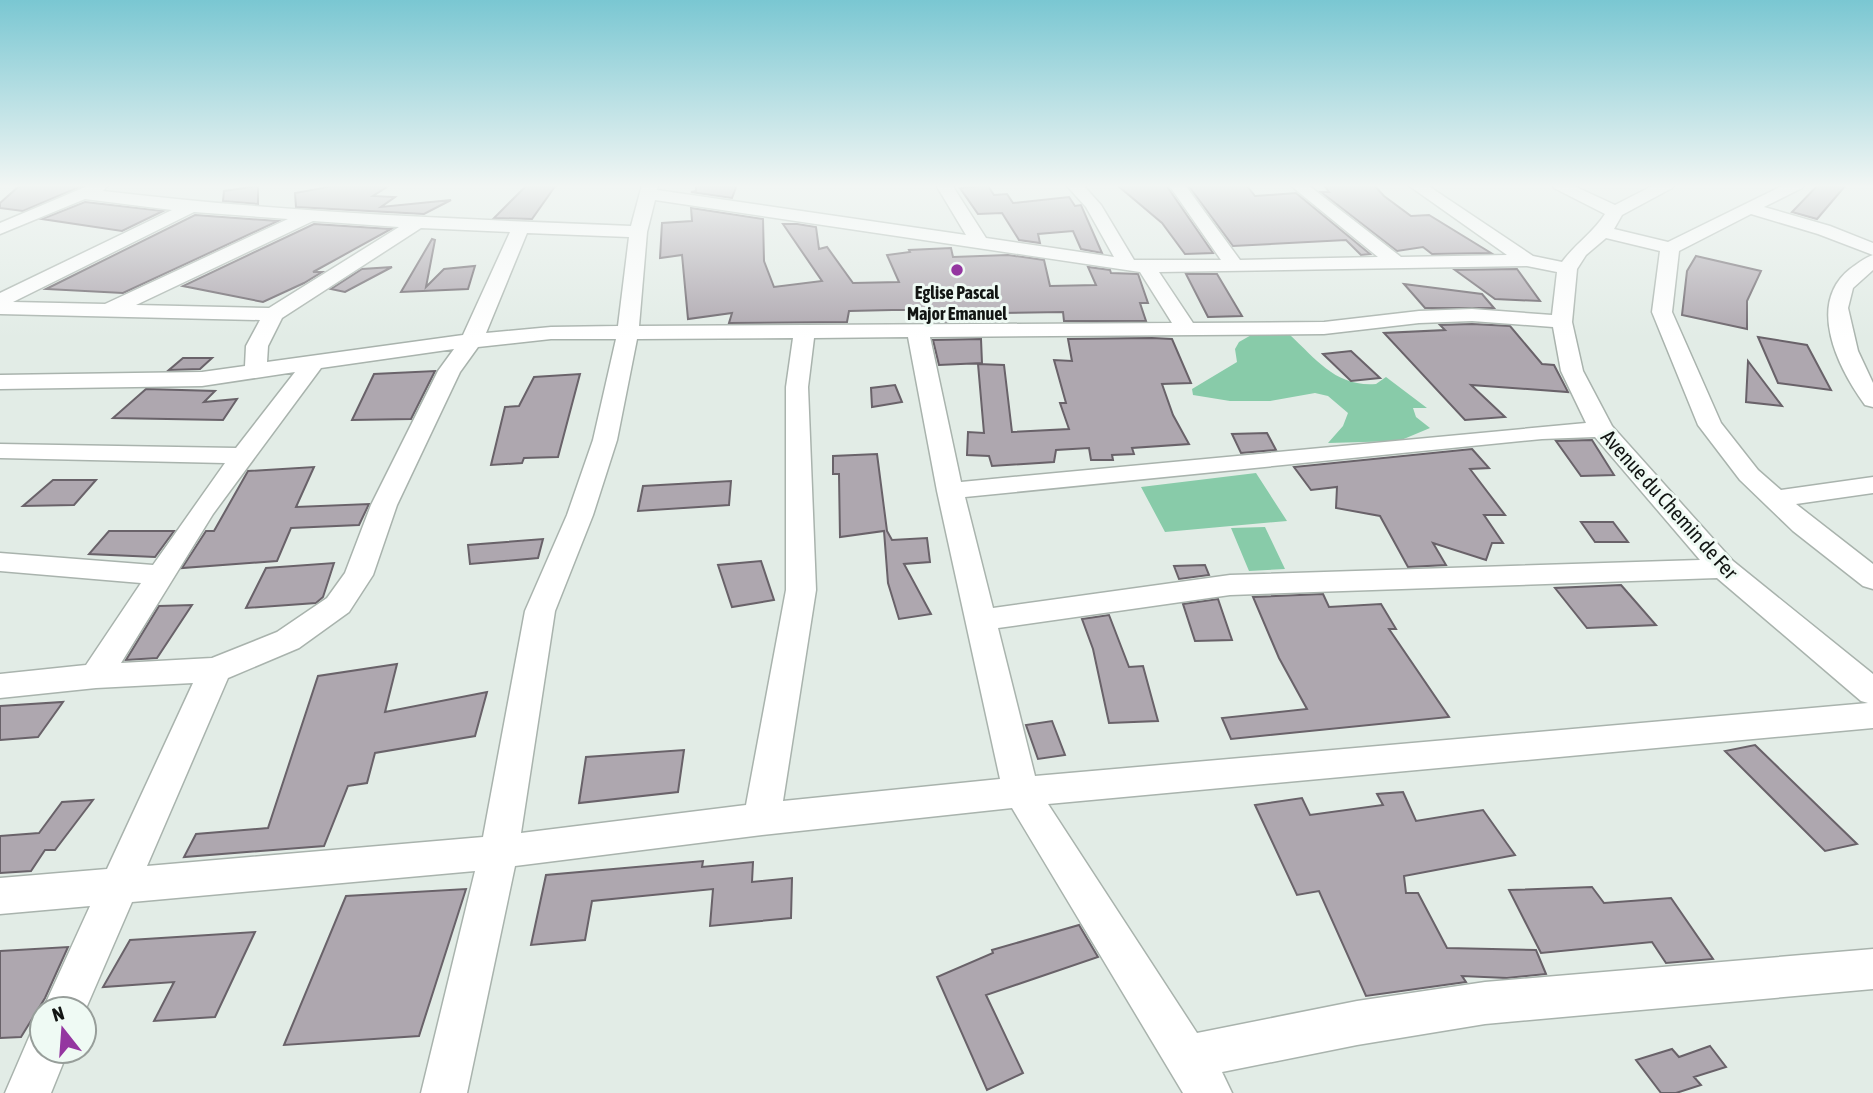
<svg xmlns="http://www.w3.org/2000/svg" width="1873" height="1093" font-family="'Asap Condensed',sans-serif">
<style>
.green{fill:#88cba9}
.building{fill:#aea7af;stroke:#696269;stroke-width:2}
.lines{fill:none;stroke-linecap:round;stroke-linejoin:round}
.street-casing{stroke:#a9b3ad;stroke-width:3}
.street{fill:#fff;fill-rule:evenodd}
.poi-dot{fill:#9436a0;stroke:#effaf4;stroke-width:2.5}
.labels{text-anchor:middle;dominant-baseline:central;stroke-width:6;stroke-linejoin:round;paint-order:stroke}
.far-poi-label{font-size:18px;font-weight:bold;fill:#121513;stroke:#effaf4}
.street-label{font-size:21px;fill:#121513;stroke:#effaf4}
</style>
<rect width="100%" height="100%" fill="#e2ece6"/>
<path class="green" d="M1253,334L1290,335C1317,360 1336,387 1376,384L1386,377L1427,408H1413L1416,417L1430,428L1399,441L1328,443L1343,426L1348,413L1328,396L1315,393L1270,401H1230L1193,395L1192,389L1237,362L1235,349L1239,342Z
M1256,473L1287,521L1165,532L1141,487Z
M1265,527L1285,569L1249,571L1231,528Z"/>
<path class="building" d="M42,185H84L23,211L0,208V203L18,187Z
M339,185H390L373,196L395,197L381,207L451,200L424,214L296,207L295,193Z
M527,185H556L532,219L494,218Z
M696,185H737L732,198L691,192L696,191Z
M1117,185H1166L1213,253L1185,254L1162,223Z
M1188,185L1247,186L1255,196L1296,193L1370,254L1361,255L1346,240L1233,246Z
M1324,185H1374L1384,196L1411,216L1429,215L1491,253L1432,254L1423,247L1397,251L1321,192H1329Z
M1818,185H1846L1817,219L1792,212Z
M258,186V204L223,201L224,191Z
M988,186L994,195L1007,194L1013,203L1069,197L1075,206L1081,205L1102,253L1081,249L1073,231L1038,234L1040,243L1019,240L1002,213L978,214L960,188Z
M85,202L163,211L122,231L42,219Z
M691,208L763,219L764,261L774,287L822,281L783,224H797L816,227L819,249L827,247L853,283L899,282L887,255L910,252L909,250L951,248L953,257L1008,255L1044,260L1050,286L1096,285L1088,267L1110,270L1111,273L1138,274L1148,303H1140L1146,321H1064L1063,312L999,313V321L927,322L925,310H892L849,311L847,322L729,323L732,313L688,319L682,255L660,258L662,223L692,221Z
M195,215L278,221L123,293L46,289Z
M314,224L391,229L313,272H322L304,283L263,302L183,286Z
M432,239L435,240L426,287L444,269L475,266L468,289L401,292Z
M1696,256L1761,271L1747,301V329L1682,315L1687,271Z
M392,267L345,292L331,289L362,269Z
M1517,269L1540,301L1495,299L1455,270Z
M1186,274H1217L1242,316L1208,317Z
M1404,284L1482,294L1494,308H1425Z
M1472,324L1510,326L1542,364L1554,365L1568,392L1471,385L1505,417L1465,420L1384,333L1445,330L1440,325Z
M1758,337L1807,345L1831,390L1778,383Z
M1152,338L1172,339L1191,383L1162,384L1173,415L1189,444L1132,448L1134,454L1112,455L1113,460H1091L1089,448L1056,450L1054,462L992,466L989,456L967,455L968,432L984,433L978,364L1004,365L1012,432L1069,429L1060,403H1066L1054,360L1072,361L1068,339Z
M981,339L982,363L939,365L933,340Z
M1351,351L1380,378L1351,381L1323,354Z
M183,358H212L200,369L169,370Z
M1748,361L1782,406L1746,402Z
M435,371L411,419L352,420L374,374Z
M580,374L558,457L524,458L522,463L491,465L505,407L519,406L534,377Z
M895,385L902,402L872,407L871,388Z
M146,389L215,391L204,402L237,399L223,420L113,418Z
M1267,433L1276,450L1241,453L1232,434Z
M1592,440L1614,475L1581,476L1556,441Z
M1472,449L1489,468L1470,469L1505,515H1484L1503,543H1492L1486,560L1433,543L1446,565L1408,567L1380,516L1336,508L1337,487L1311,490L1294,467Z
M877,454L887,531L892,540L927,538L930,562L904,564L931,614L899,619L888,583L884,531L840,537L839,474H833V456Z
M314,467L296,507L369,504L359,525L291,528L277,561L182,568L206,531H214L248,471Z
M53,480H96L74,505L23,506Z
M731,481L729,505L638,511L643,486Z
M1581,522H1613L1628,542H1595Z
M109,531H174L155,557L89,554Z
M543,539L538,558L470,564L468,545Z
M761,561L774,600L732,607L718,565Z
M334,563L323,597L316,603L246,608L266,568Z
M1205,565L1209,575L1179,579L1174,566Z
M1621,585L1656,625L1587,628L1555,588Z
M1323,594L1329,607L1381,604L1396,629H1389L1449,717L1231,739L1222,718L1307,709L1279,658L1253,597Z
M1218,599L1232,640L1195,641L1183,604Z
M192,605L157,658L126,660L159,606Z
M1109,615L1129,667L1143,666L1158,721L1109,723L1093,649L1082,619Z
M397,664L385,712L487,692L475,736L375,753L367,783L348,786L324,846L184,857L196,834L268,828L318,676Z
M63,702L38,737L0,740V706Z
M1052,721L1065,755L1038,759L1026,725Z
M1755,745L1857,844L1825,851L1725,751Z
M684,750L678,792L579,803L586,757Z
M1403,792L1416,821L1483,810L1515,855L1404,876L1406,893H1418L1447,948L1536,950L1546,974L1507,978L1462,976L1466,982L1366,996L1319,891L1297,895L1255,805L1302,798L1310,815L1383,805L1377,794Z
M93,800L55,850H45L31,871L0,873V836L39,833L62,802Z
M703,861L702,867L753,862L752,882L792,878L791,918L710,926L713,889L592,901L585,940L531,945L546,875Z
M1592,887L1604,903L1671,898L1713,959L1666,963L1652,942L1541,953L1509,890Z
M466,889L419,1036L284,1045L346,896Z
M1079,925L1098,957L986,995L1023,1073L987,1090L937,977L993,953L992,950Z
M255,932L215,1017L154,1021L174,982L103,987L130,940Z
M68,947L45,998L21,1037L0,1038V951Z
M1710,1046L1726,1067L1694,1077L1701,1085L1676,1093H1661L1636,1060L1672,1049L1679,1057Z"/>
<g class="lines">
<defs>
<path id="street" d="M90,185H108L103,191C278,212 454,219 631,226L642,185H658L657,190L966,235L936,185H952L986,238L1114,257L1086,207L1066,185H1083L1101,205L1134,260H1221L1169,185H1185L1240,260L1378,257L1290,185H1308L1401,257L1507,255L1408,185H1427L1533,256L1562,262C1575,244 1593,233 1605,214L1554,188L1552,185H1572L1615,205L1654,185H1674L1672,188L1622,215L1614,229L1668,242L1784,185H1804L1802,188L1764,207L1830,226L1873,243V255L1818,234L1751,214L1679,251L1672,312L1721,423L1758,470L1781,490L1873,477V493L1796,504L1873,564V589L1863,586L1793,531L1740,480L1698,425L1652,312L1660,251L1606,238L1586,255L1577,269L1572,322L1583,371L1612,426L1733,561L1873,674V728L1048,804L1197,1033L1357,1001L1485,982L1873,949V989L1485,1024L1357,1045L1222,1072L1232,1093H1183L1012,808L762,835L515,866L467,1093H421L475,871L132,902L84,1013V1009H43L90,906L0,914V878L107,869L193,683L96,688L0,698V674L86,665L141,583L0,571V553L153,565L225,463L0,458V444L236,448L295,372L202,386L0,389V375L202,372L245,366L246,346L260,320L0,314V293L172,210L85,199L0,234V223ZM655,200L1140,272L1172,323L639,326L647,232ZM194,212L288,219L105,304L13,302ZM313,221L399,227L269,308L136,305ZM421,228L510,232L463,335L267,362L268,346L282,318ZM527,233L629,237L618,326L551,327L486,333ZM1527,266L1557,272L1552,315L1472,309L1419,311L1324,322L1193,323L1159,272ZM1472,321L1553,327L1561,371L1586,423L961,482L930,337L1324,334L1419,323ZM908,337L937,491L1000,779L783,801L816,590L808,387L814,338ZM793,338L786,387V590L746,805L521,833L555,611L593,515L617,440L637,339ZM551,339H616L593,440L567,515L525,611L483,837L147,866L228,678L299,648L349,612L373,575L397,505L460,372L478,347ZM454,349L438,371L371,505L345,573L327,598L277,632L212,658L121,663L213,514L321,368ZM1595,437L1700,560L1230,575L993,608L965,497L1542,439ZM1717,578L1861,701L1868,703L1035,776L998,628L1230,595Z
M1873,255V270L1853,288L1848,308L1858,351L1873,383V407L1865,405C1838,368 1806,304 1850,269C1857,264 1864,258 1873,255Z
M42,1030V1051H68L51,1093H5L30,1035Z"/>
</defs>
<use href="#street" class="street-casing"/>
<use href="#street" class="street"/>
</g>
<linearGradient id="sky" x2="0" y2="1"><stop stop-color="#7ac7d2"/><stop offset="0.55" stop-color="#f2f6f4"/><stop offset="1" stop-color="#f2f6f4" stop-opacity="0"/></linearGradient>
<rect width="1873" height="338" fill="url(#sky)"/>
<circle class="poi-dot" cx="957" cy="270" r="7"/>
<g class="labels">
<g class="far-poi-label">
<text x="957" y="292">Eglise Pascal<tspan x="957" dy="21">Major Emanuel</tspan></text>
</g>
<g class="street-label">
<text transform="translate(1670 504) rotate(48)">Avenue du Chemin de Fer</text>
</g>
</g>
<g transform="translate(63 1030) rotate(343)"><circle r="33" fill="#effaf4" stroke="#979e9a" stroke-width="2"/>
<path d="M0-5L12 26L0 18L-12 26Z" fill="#9436a0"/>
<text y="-10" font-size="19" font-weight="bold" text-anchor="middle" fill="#121513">N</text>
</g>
</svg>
